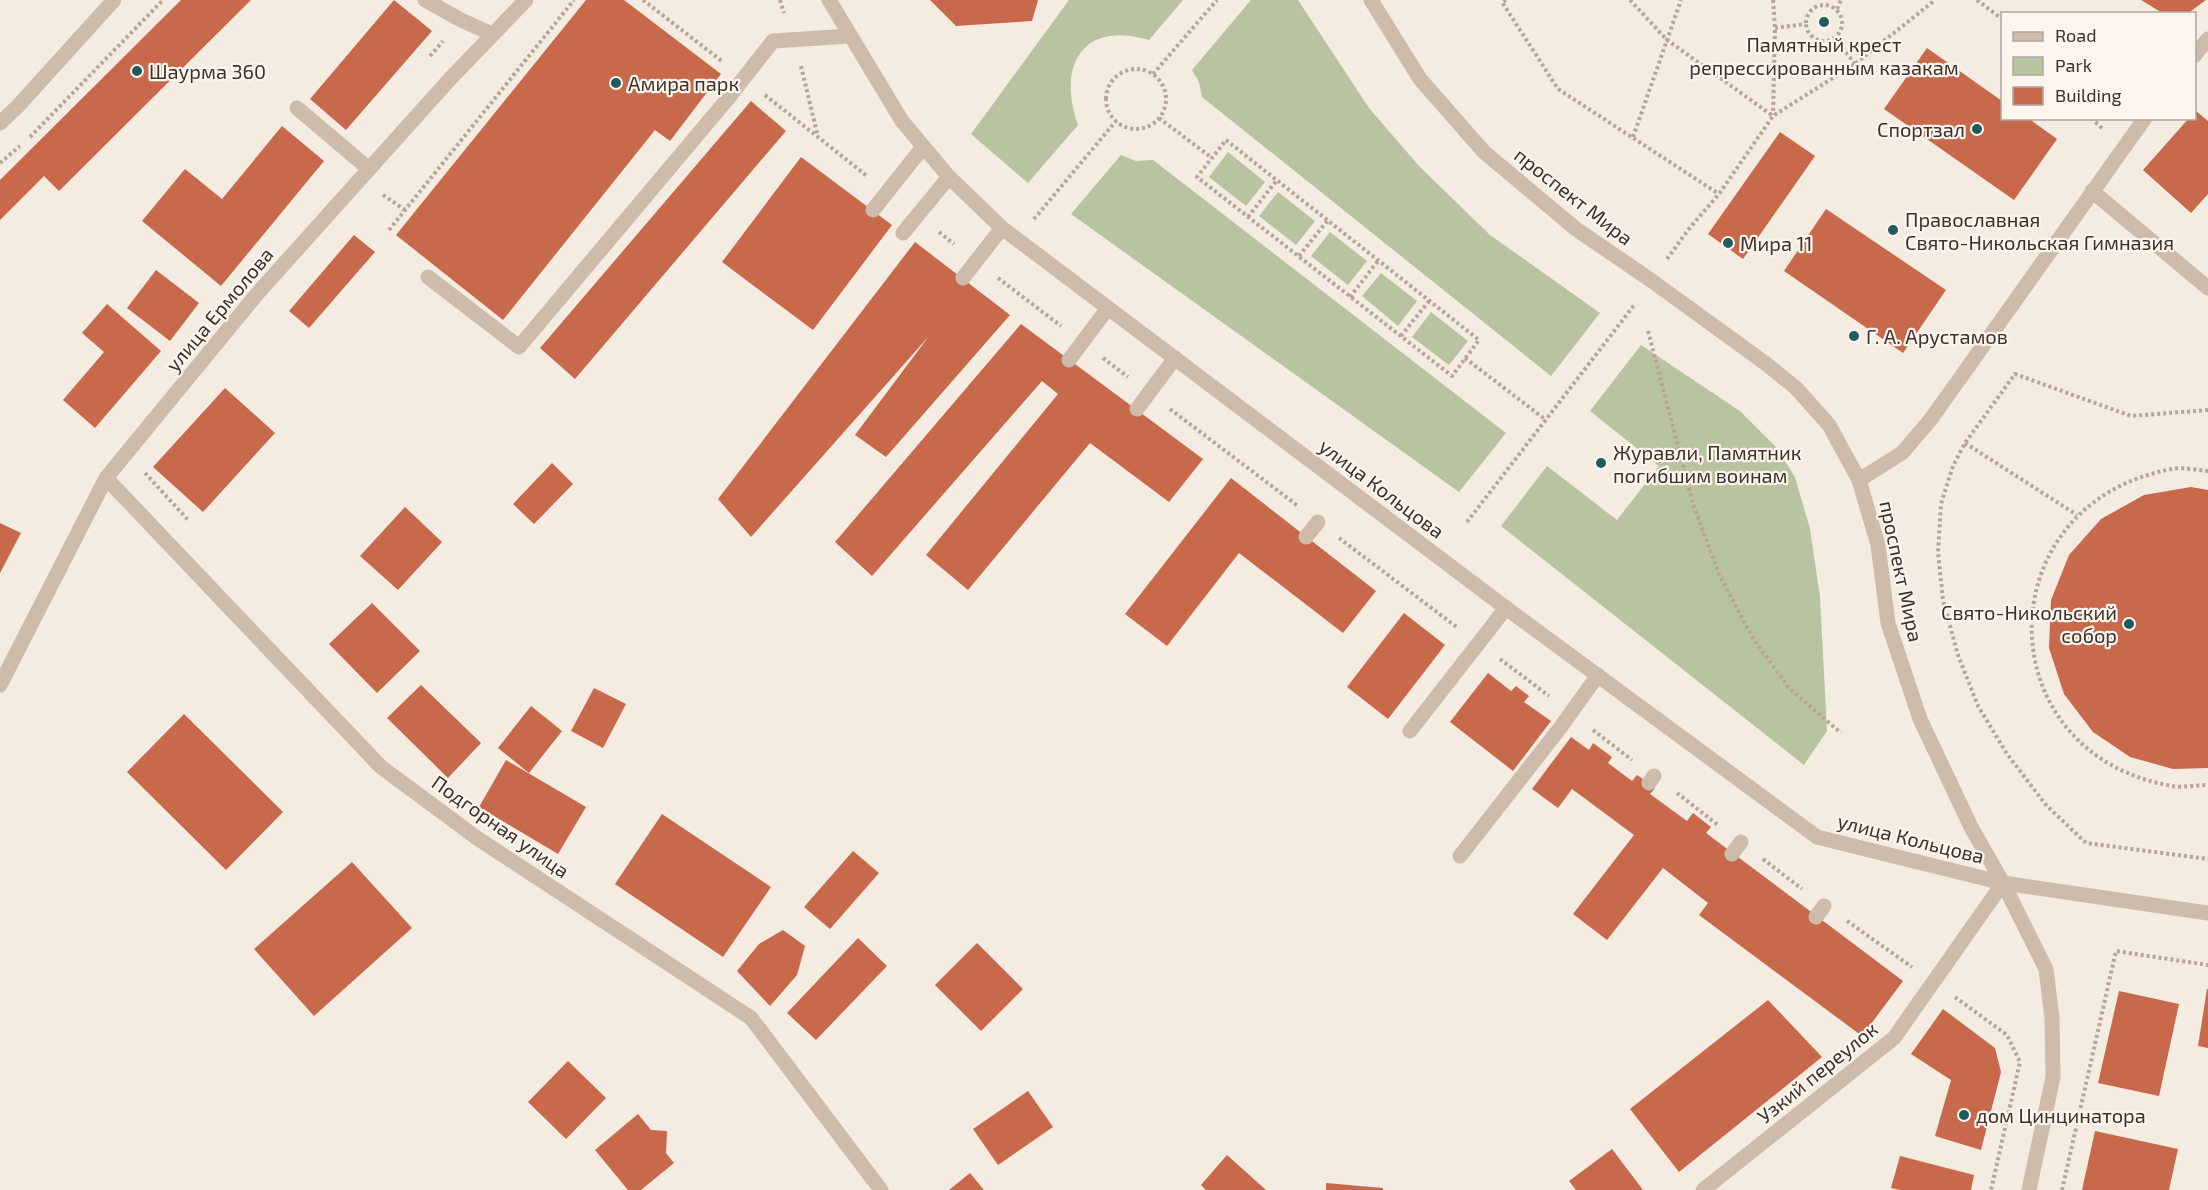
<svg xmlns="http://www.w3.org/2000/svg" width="2208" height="1190" font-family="'Exo 2',sans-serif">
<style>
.green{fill:#b8c4a0}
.building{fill:#c8694b}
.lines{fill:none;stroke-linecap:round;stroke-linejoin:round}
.path{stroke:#b9a596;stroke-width:4;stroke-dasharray:3 3;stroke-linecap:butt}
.service{stroke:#cdbbac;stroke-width:15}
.minor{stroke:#cdbbac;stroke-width:15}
.tertiary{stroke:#cdbbac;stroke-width:15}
.poi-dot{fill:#1f5a5e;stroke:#fbf5ee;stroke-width:2}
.labels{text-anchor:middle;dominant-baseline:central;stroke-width:4.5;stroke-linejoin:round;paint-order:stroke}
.poi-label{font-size:20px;fill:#3b302b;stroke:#fbf5ee;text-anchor:start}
.street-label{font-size:20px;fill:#3b302b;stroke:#fbf5ee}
</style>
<rect width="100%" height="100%" fill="#f4ebe1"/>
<path class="green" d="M1069,0H1183L1149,40C1082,20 1057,66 1078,125L1028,183L971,134Z
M1251,0H1298L1369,108L1419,166L1490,235L1600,313L1551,376L1202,97L1199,82L1192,70Z
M1228,152L1265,182L1246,206L1209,177Z
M1121,155L1136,161L1153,160L1506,433L1459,492L1071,214Z
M1278,192L1315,221L1296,245L1259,216Z
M1330,232L1367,261L1348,285L1311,256Z
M1381,273L1417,301L1398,326L1362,296Z
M1431,312L1468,341L1449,365L1412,337Z
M1641,345L1740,411L1776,447L1795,477L1810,529L1820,597L1827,731L1804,765L1501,526L1547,466L1617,520L1659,466L1590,411Z"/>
<path class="building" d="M181,0H251L59,191L44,176L0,220V180Z
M394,0L432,31L346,130L310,99Z
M586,0H624L721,74L670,141L655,130L503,320L396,235Z
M930,0H1038L1032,21L956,26Z
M2141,0H2206L2187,14H2164Z
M1927,48L2002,101V118H2028L2057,139L2014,200L1884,109Z
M751,101L786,131L575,379L540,348Z
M2196,111L2208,121V194L2191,213L2143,170L2189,118H2194Z
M282,126L324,161L221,286L142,221L185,169L222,199Z
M1780,132L1815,156L1743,259L1708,234Z
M801,157L892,225L813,330L722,262Z
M1826,209L1946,290L1903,353L1784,271Z
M354,235L375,252L309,328L289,311Z
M915,242L1010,315L886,457L855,435L929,336L751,537L718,499Z
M156,270L199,303L170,341L127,308Z
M107,304L161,351L95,428L63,400L104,352L82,333Z
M1021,324L1203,459L1169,502L1090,443L968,590L926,555L1058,394L1042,381L872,576L835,542Z
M225,388L275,433L203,512L153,467Z
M552,463L573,484L534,524L513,504Z
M1231,478L1376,591L1343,633L1239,553L1167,646L1125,614Z
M2191,487L2208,490V768L2173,769L2130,757L2093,732L2064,694L2049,648L2051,600L2069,555L2101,519L2144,495Z
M405,507L442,542L398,590L360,556Z
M0,523L21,533L0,573Z
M372,603L420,651L377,693L329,644Z
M1404,613L1445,645L1388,719L1347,687Z
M1488,673L1511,691L1516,686L1529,696L1524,702L1551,721L1513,771L1450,722Z
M421,685L481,743L448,778L387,718Z
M594,688L626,704L603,748L571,731Z
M531,706L562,731L529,773L498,748Z
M184,714L283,812L226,870L127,772Z
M1571,737L1589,750L1593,743L1612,757L1608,763L1632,781L1637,775L1649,783L1655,788L1650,794L1687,821L1693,813L1711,827L1706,833L1903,981L1862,1036L1699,915L1708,903L1663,868L1607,940L1573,914L1634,835L1572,789L1558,808L1532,789Z
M506,760L586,807L558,854L479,807Z
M662,814L771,887L723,957L615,884Z
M853,851L879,873L830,929L804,907Z
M352,862L412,928L314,1016L254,949Z
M783,930L805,946L797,975L770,1006L737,971L759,944Z
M858,938L887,966L816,1040L787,1013Z
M977,943L1023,989L981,1031L935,985Z
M2207,989H2208V1048L2198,1046Z
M2119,991L2179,1004L2159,1096L2098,1083Z
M1768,1000L1822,1057L1679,1172L1630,1109Z
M1943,1009L1995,1048L2001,1072L1981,1150L1935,1136L1951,1080L1911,1054Z
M568,1061L606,1098L566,1139L528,1102Z
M1028,1091L1053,1127L998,1165L973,1129Z
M638,1114L651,1130L667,1131L666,1153L674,1163L641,1190H628L595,1150Z
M2095,1131L2178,1149L2169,1190H2082Z
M1612,1149L1643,1190H1576L1569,1181Z
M1227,1155L1266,1190H1206L1201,1185Z
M1900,1156L1974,1175L1971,1190H1900L1891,1188Z
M970,1173L984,1190H949Z
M1326,1183L1383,1188V1190H1326Z"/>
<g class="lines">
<path class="path" d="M643,0L723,62
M780,0L784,13
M1506,0L1502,2L1558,89L1719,194
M1630,0L1667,40L1773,116
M1773,0L1775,28L1773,115
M1977,0L2002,19
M1806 23a18 18 0 1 1 36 0a18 18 0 1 1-36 0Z
M1837,9L1841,0
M1775,28L1805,24
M1835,38L1855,64
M430,56L443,41
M801,66L818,137
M1106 99a30 30 0 1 1 60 0a30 30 0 1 1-60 0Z
M1153,74L1217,0
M765,95L867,176
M1159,118L1212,158
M2091,118L2104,130
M30,137L163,0
M1633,137L1681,0
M1226,140L1479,340L1452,376L1197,177Z
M0,163L20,146
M383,195L405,210
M1248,217L1277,180
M1034,219L1116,121
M389,230L574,0
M939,232L954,244
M1299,256L1328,220
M1667,259L1688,230L1719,194L1773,116L1855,64L1935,0
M998,278L1061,326
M1350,297L1378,261
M1648,331L1693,504L1719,574L1752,637L1789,688L1841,733
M1401,336L1429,301
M1103,358L1128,377
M1465,358L1546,420
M1170,409L1298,506
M2208,410L2131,416L2015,374L1965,443L1953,466L1941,504L1938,552L1943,600L1958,655L1978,706L2007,754L2046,805L2086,843L2208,859
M1965,443L2077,515
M2208,471C2197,470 2183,467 2172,469C1985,503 1985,754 2172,786C2183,788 2197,785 2208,785
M145,473L189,521
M1467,522L1635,304
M1339,538L1458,628
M1500,659L1549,696
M1593,730L1632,760
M1677,793L1718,825
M1763,859L1802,889
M1847,921L1912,967
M1955,997L2007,1035L2020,1062L1991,1190
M2062,1190L2116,951L2208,965"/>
<path class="service" d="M425,0L461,20L492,34
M2194,56L2208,39
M297,108L369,169
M2092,191L2208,288
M873,210L923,147
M903,233L949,177
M428,277L519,347L725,102L773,41L850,36
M963,278L1002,228
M1069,360L1108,308
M1137,409L1175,358
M1859,480L1902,453L1931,419L2145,118
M1306,537L1318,522
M1410,731L1506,608
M1649,783L1654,776
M1732,854L1741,842
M1460,856L1560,728L1598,675
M1816,917L1824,906
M1703,1190L1894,1038L2003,883"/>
<path class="minor" d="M106,478L381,767L477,838L751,1018L881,1190
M0,685L106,478L257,294L449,80L526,0
M2003,883L2208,913"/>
<path class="tertiary" d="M829,0L902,121L949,177L1002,228L1506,608L1817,837L2003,883
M1371,0L1420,79L1484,152L1576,229L1652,281L1765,363L1796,388L1829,425L1859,480L1878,545L1888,623L1920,719L1971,827L2003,883L2046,969L2052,1018L2053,1077L2029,1190
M0,123L18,106L114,0"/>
</g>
<g class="poi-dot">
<circle cx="1824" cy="22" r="6"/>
<circle cx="137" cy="71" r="6"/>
<circle cx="616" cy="83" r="6"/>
<circle cx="1977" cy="129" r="6"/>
<circle cx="1893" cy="230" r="6"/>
<circle cx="1728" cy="243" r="6"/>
<circle cx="1854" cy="336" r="6"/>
<circle cx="1601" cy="463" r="6"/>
<circle cx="2129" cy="624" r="6"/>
<circle cx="1964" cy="1115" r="6"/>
</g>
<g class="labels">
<g class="poi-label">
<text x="1824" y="44" text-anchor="middle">Памятный крест<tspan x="1824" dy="23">репрессированным казакам</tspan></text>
<text x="149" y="71">Шаурма 360</text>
<text x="628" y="83">Амира парк</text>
<text x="1965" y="129" text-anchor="end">Спортзал</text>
<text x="1905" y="219">Православная<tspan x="1905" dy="23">Свято-Никольская Гимназия</tspan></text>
<text x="1740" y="243">Мира 11</text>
<text x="1866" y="336">Г. А. Арустамов</text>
<text x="1613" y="452">Журавли, Памятник<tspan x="1613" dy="23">погибшим воинам</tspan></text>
<text x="2117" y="612" text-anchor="end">Свято-Никольский<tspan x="2117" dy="23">собор</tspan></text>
<text x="1976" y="1115">дом Цинцинатора</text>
</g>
<g class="street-label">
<text transform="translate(1574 196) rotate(38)">проспект Мира</text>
<text transform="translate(219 309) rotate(-50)">улица Ермолова</text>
<text transform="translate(1382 488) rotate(37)">улица Кольцова</text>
<text transform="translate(1902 571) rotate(78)">проспект Мира</text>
<text transform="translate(501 826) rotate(35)">Подгорная улица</text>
<text transform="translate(1911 838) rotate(14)">улица Кольцова</text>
<text transform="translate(1817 1072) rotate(-39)">Узкий переулок</text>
</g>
</g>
<rect x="2001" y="12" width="195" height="108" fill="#fbf5ee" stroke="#aea6a0" stroke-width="1.5"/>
<rect x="2013" y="32" width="30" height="9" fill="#cdbbac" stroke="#aea6a0" stroke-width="1.5"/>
<text x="2055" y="42" font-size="18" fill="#3b302b">Road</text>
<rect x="2013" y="57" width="30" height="18" fill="#b8c4a0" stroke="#aea6a0" stroke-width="1.5"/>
<text x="2055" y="72" font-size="18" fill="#3b302b">Park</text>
<rect x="2013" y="87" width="30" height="18" fill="#c8694b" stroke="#aea6a0" stroke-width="1.5"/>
<text x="2055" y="102" font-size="18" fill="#3b302b">Building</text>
</svg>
